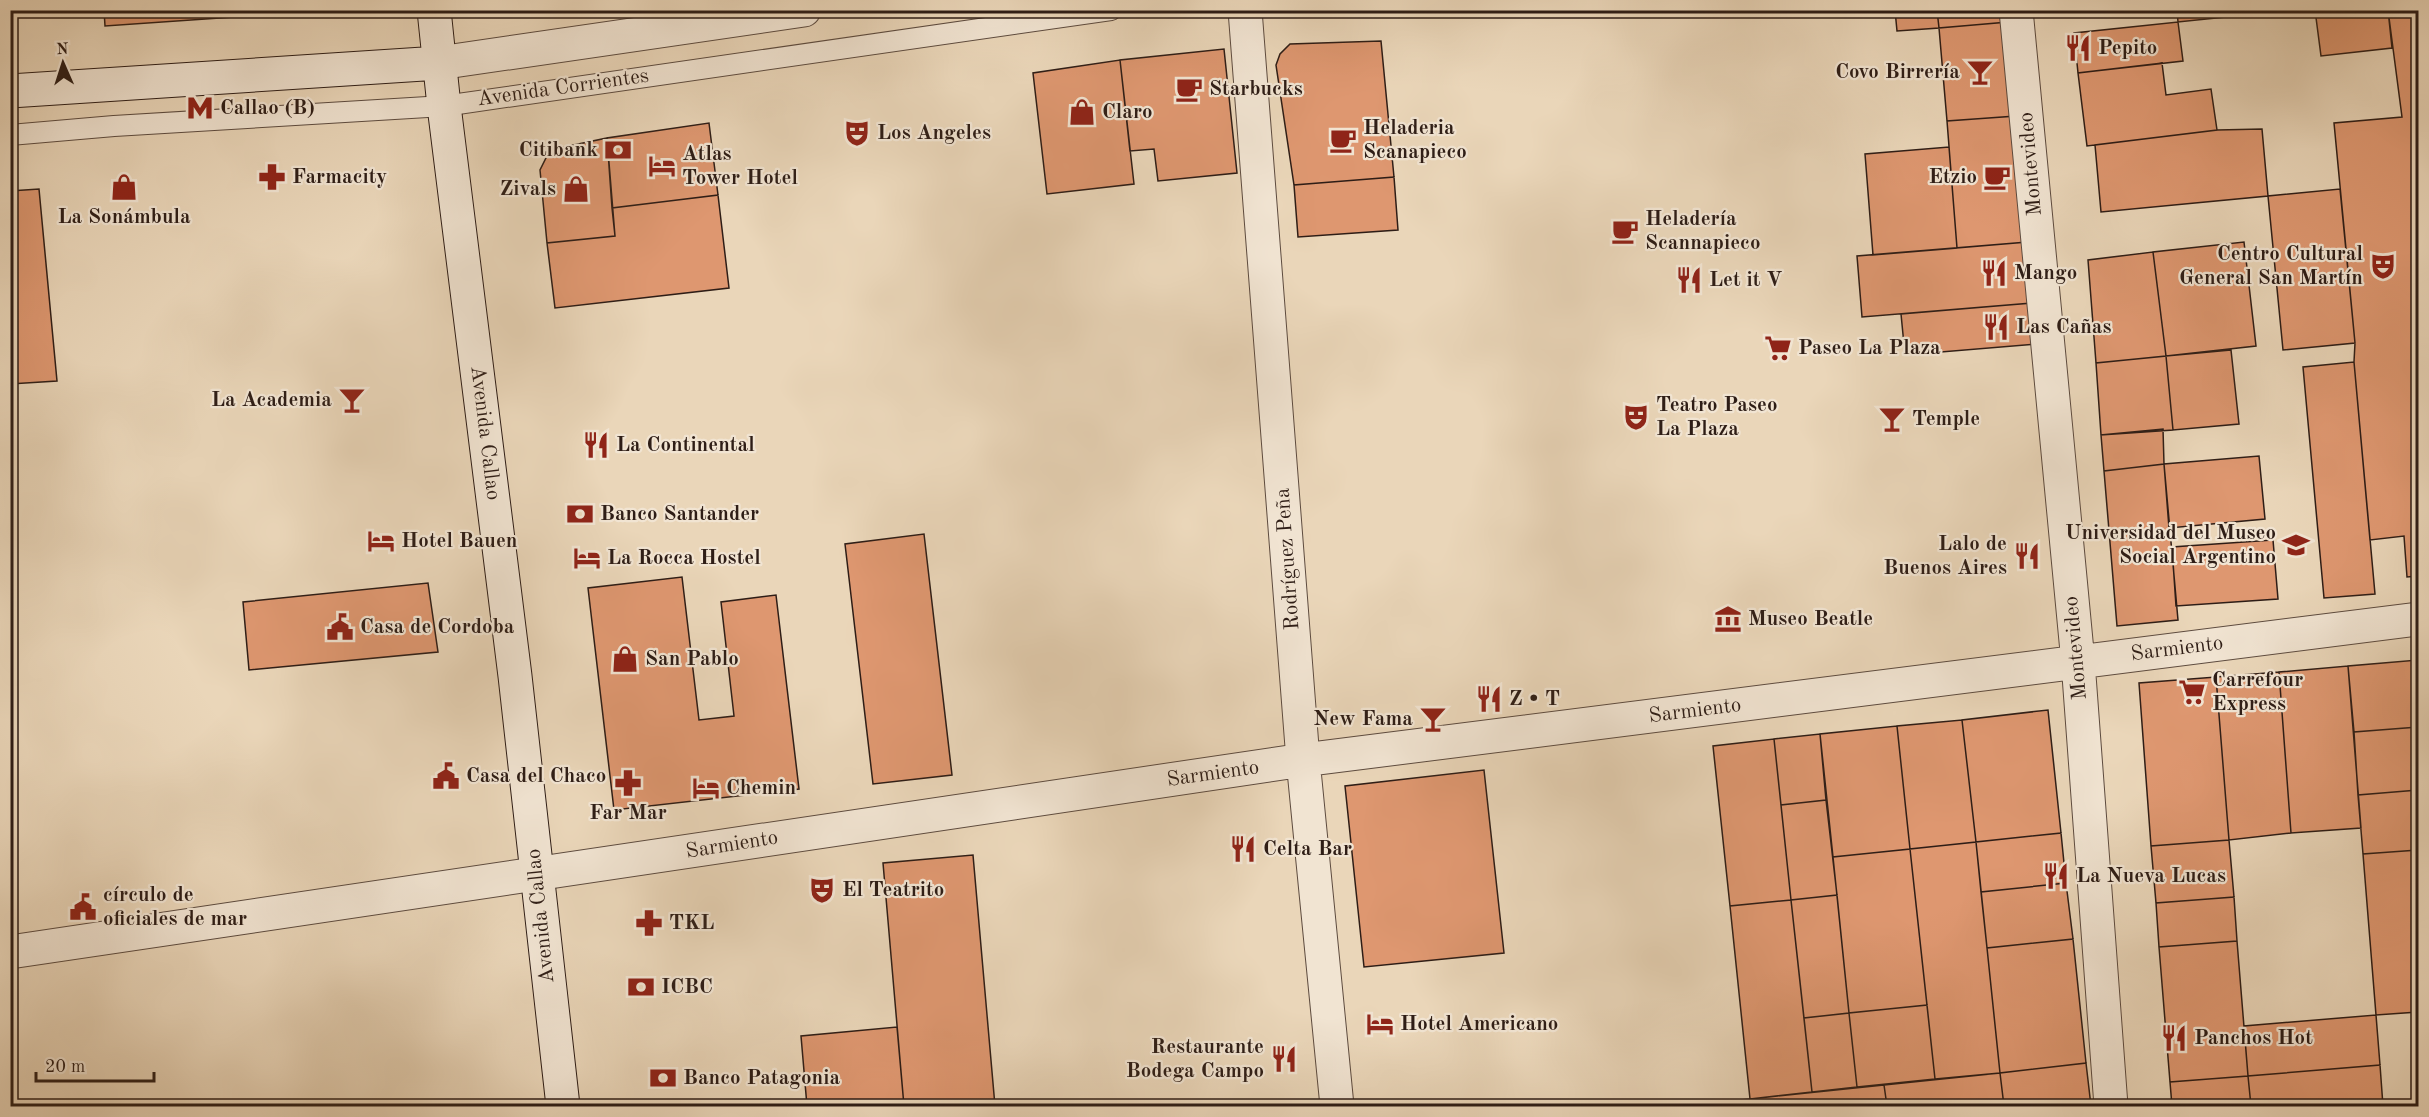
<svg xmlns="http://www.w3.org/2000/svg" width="2429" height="1117" font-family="'Old Standard TT',serif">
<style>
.building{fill:#de9770;stroke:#2e1d16;stroke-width:1.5}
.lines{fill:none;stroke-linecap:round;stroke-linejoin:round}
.service-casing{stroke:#5d4b3f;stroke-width:22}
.minor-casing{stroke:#5d4b3f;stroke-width:35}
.tertiary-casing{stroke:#5d4b3f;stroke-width:35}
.secondary-casing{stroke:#2e1d16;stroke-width:35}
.service{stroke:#f1e4d2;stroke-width:20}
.minor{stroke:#f1e4d2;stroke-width:33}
.tertiary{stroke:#f1e4d2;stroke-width:33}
.secondary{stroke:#f1e4d2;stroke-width:33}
.labels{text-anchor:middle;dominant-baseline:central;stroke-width:4.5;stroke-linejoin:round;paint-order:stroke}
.poi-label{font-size:21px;font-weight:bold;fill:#2e1d16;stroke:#f1e4d2;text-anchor:start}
.street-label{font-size:21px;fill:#2e1d16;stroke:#f1e4d2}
</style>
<rect width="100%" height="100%" fill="#ead6b9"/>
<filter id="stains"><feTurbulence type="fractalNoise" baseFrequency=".00333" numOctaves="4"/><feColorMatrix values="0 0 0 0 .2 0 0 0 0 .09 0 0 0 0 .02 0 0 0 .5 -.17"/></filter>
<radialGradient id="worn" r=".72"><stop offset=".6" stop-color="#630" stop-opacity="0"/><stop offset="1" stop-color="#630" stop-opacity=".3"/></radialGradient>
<path class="building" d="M104,10H335L105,26Z
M1895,10H1937L1939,28L1897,31Z
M1937,10H2008V22L1939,28Z
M2177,10H2263L2264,13L2178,22Z
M2315,10H2388L2392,48L2321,56Z
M2388,10H2418V576L2407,577L2404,536L2370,540L2354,362L2355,343L2334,123L2402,117Z
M2008,22L2016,116L1947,121L1939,28Z
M2178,22L2183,61L2078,73L2074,33Z
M1381,41L1394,177L1294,185L1276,65L1280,54L1290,44Z
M1224,49L1237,173L1158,181L1154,149L1130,151L1120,60Z
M1120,60L1134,184L1047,194L1033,73Z
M2162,63L2166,95L2211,89L2217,130L2087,146L2078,73Z
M2016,116L2027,242L1957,248L1947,121Z
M709,123L718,195L612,208L607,138Z
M2262,129L2268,196L2101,212L2095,145L2217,130Z
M607,138L615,236L547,243L540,170L550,150Z
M1949,147L1957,248L1873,255L1865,154Z
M1394,177L1398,230L1298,237L1294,185Z
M39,189L57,381L10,384V191Z
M2340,189L2355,343L2283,350L2268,196Z
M718,195L729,288L555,308L547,243L615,236L612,208Z
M2027,242L2032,303L1862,317L1857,256Z
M2244,242L2256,346L2166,356L2153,252Z
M2153,252L2166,356L2096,363L2088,260Z
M2032,303L2036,344L1905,355L1901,314Z
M2231,350L2239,424L2173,430L2166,356Z
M2166,356L2173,430L2101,435L2096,363Z
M2354,362L2375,594L2324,598L2303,367Z
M2163,429L2164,464L2104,471L2101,435Z
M2259,456L2265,519L2169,528L2164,464Z
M2164,464L2178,620L2117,626L2104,471Z
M924,534L952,775L873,784L845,544Z
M2273,540L2278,599L2176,606L2172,547Z
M682,577L699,720L734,716L721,602L776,595L799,789L614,810L588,588Z
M428,583L438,652L249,670L243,602Z
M2418,660V727L2354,732L2348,666Z
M2348,666L2361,828L2291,833L2279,672Z
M2279,672L2291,833L2229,840L2216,677Z
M2216,677L2229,840L2151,846L2139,683Z
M2048,710L2061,833L1976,842L1962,720Z
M1962,720L1976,842L1910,849L1897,726Z
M1897,726L1910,849L1833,857L1820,734Z
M2418,727V790L2358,795L2354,732Z
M1820,734L1826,800L1781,805L1774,739Z
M1774,739L1791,900L1730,906L1713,746Z
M1484,770L1504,953L1364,967L1345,786Z
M2418,790V850L2363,854L2358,795Z
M1826,800L1837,895L1791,900L1781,805Z
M2061,833L2066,883L1981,892L1976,842Z
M2229,840L2234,897L2156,903L2151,846Z
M1976,842L2000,1073L1935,1079L1910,849Z
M1910,849L1927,1005L1849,1013L1833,857Z
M2418,850V1012L2376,1015L2363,854Z
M973,855L995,1106H904L883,863Z
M2066,883L2073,939L1987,948L1981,892Z
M1837,895L1849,1013L1804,1018L1791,900Z
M2234,897L2237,941L2159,947L2156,903Z
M1791,900L1812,1092L1750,1099L1730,906Z
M2073,939L2086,1063L2000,1073L1987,948Z
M2237,941L2248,1076L2170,1082L2159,947Z
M1927,1005L1935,1079L1857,1087L1849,1013Z
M1849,1013L1857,1087L1812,1092L1804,1018Z
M2376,1015L2380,1065L2248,1076L2244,1026Z
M897,1027L904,1106H807L801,1036Z
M2086,1063L2091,1106H2004L2000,1073Z
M2380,1065L2383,1106H2251L2248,1076Z
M2000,1073L2004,1106H1887L1884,1085Z
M2248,1076L2251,1106H2172L2170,1082Z
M1884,1085L1887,1106H1751L1750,1099Z
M1750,1099L1751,1106H1679Z"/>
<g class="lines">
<defs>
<path id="service" d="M10,135L114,126L444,106L1111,10"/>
<path id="minor" d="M1245,10L1303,760L1337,1106
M2016,10L2078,662L2111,1106
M10,952L1303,760L2418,619"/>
<path id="tertiary" d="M439,63L804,10"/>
<path id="secondary" d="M434,10L444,106L515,676L563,1106
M10,91L439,63"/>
</defs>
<use href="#service" class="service-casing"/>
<use href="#minor" class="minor-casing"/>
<use href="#tertiary" class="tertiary-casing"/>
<use href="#secondary" class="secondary-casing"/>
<use href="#service" class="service"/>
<use href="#minor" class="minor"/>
<use href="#tertiary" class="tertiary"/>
<use href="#secondary" class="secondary"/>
</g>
<defs>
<symbol id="restaurant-bare" viewBox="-9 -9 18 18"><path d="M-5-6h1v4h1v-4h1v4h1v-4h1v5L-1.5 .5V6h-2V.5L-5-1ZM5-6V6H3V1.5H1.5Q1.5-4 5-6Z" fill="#8f2418" stroke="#f1e4d2" stroke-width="2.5" paint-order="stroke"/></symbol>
<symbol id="bar-bare" viewBox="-9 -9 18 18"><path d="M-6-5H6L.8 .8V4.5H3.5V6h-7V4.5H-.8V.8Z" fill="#8f2418" stroke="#f1e4d2" stroke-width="2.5" paint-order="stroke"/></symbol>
<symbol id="cafe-bare" viewBox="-9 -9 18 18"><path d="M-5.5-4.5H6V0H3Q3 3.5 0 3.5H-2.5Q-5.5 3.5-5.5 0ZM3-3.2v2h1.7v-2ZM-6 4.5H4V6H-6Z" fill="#8f2418" stroke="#f1e4d2" stroke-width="2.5" paint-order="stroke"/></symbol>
<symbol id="metro-bare" viewBox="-9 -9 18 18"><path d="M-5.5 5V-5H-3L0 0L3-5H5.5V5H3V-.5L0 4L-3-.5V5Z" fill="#8f2418" stroke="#f1e4d2" stroke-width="2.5" paint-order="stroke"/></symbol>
<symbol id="shop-bare" viewBox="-9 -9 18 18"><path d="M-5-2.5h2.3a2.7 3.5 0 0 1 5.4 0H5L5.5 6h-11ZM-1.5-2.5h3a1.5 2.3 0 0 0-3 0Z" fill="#8f2418" stroke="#f1e4d2" stroke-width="2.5" paint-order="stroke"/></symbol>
<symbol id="theatre-bare" viewBox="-9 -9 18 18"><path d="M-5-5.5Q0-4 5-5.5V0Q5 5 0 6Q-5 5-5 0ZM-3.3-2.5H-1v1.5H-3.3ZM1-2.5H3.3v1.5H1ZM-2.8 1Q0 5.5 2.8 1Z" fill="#8f2418" stroke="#f1e4d2" stroke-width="2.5" paint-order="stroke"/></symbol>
<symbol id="bank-bare" viewBox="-9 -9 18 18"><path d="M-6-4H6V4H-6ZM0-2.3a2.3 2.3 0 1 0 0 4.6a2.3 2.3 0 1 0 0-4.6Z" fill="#8f2418" stroke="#f1e4d2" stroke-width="2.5" paint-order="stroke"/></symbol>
<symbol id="hotel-bare" viewBox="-9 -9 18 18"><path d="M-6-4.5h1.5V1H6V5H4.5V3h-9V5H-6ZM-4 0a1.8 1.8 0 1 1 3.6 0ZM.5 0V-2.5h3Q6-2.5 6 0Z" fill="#8f2418" stroke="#f1e4d2" stroke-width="2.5" paint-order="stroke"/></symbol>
<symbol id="pharmacy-bare" viewBox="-9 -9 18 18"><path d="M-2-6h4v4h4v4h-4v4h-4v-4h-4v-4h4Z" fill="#8f2418" stroke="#f1e4d2" stroke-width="2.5" paint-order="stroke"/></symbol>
<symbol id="supermarket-bare" viewBox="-9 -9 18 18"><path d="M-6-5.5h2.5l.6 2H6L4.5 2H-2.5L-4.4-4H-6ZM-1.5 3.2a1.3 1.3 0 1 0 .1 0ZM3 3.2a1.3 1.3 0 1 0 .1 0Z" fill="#8f2418" stroke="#f1e4d2" stroke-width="2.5" paint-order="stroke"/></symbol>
<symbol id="university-bare" viewBox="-9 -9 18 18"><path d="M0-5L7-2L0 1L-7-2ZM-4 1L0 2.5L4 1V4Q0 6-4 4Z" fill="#8f2418" stroke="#f1e4d2" stroke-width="2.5" paint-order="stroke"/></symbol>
<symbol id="museum-bare" viewBox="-9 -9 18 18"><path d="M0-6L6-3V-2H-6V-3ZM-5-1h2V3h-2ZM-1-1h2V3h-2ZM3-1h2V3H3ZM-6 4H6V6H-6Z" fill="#8f2418" stroke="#f1e4d2" stroke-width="2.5" paint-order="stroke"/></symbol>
<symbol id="civic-bare" viewBox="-9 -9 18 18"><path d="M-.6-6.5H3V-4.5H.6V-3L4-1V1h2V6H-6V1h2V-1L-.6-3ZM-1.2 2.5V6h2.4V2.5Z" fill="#8f2418" stroke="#f1e4d2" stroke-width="2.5" paint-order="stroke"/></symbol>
</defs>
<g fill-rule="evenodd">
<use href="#restaurant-bare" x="2059" y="29" width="38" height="38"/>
<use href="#bar-bare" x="1961" y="53" width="38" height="38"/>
<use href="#cafe-bare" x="1170" y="70" width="38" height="38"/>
<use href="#metro-bare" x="181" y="89" width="38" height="38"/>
<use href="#shop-bare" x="1063" y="93" width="38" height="38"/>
<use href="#theatre-bare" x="838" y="114" width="38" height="38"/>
<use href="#cafe-bare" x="1324" y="121" width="38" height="38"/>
<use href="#bank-bare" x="599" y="131" width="38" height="38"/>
<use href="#hotel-bare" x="643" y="147" width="38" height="38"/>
<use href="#pharmacy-bare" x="253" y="158" width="38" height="38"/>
<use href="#cafe-bare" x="1978" y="158" width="38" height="38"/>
<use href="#shop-bare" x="105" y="168" width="38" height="38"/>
<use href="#shop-bare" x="557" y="170" width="38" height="38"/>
<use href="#cafe-bare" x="1606" y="212" width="38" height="38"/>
<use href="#theatre-bare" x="2364" y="247" width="38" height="38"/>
<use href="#restaurant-bare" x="1975" y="254" width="38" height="38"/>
<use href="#restaurant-bare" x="1670" y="261" width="38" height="38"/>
<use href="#restaurant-bare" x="1977" y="308" width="38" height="38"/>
<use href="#supermarket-bare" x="1759" y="329" width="38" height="38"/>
<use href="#bar-bare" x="333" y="381" width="38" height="38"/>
<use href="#theatre-bare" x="1617" y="398" width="38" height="38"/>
<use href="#bar-bare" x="1873" y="400" width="38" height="38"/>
<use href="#restaurant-bare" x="577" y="426" width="38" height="38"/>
<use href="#bank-bare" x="561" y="495" width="38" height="38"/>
<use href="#hotel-bare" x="362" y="522" width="38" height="38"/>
<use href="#university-bare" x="2277" y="526" width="38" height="38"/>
<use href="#restaurant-bare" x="2008" y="537" width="38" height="38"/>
<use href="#hotel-bare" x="568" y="539" width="38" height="38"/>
<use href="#museum-bare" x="1709" y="600" width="38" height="38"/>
<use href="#civic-bare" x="321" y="608" width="38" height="38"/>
<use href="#shop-bare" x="606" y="640" width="38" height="38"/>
<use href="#supermarket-bare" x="2173" y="673" width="38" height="38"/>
<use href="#restaurant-bare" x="1470" y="680" width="38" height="38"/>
<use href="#bar-bare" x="1414" y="700" width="38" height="38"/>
<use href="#civic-bare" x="427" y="757" width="38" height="38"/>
<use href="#pharmacy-bare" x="609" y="764" width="38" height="38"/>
<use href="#hotel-bare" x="687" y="769" width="38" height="38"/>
<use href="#restaurant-bare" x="1224" y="830" width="38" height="38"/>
<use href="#restaurant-bare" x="2037" y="857" width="38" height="38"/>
<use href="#theatre-bare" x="803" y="871" width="38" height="38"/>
<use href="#civic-bare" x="64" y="888" width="38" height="38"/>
<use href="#pharmacy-bare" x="630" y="904" width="38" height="38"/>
<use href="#bank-bare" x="622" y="968" width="38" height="38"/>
<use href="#hotel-bare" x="1361" y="1005" width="38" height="38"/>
<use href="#restaurant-bare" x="2155" y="1019" width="38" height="38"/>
<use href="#restaurant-bare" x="1265" y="1040" width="38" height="38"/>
<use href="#bank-bare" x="644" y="1059" width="38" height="38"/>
</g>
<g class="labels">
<g class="poi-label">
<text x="2098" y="48">Pepito</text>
<text x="1960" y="72" text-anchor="end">Covo Birrería</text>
<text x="1209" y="89">Starbucks</text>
<text x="220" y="108">Callao (B)</text>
<text x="1102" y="112">Claro</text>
<text x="1363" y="128">Heladeria<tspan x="1363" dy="24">Scanapieco</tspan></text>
<text x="877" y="133">Los Angeles</text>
<text x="598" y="150" text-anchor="end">Citibank</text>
<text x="682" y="154">Atlas<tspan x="682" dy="24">Tower Hotel</tspan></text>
<text x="292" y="177">Farmacity</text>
<text x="1977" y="177" text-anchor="end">Etzio</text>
<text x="556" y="189" text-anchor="end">Zivals</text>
<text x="124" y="217" text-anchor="middle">La Sonámbula</text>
<text x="1645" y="219">Heladería<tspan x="1645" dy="24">Scannapieco</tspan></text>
<text x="2363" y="254" text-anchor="end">Centro Cultural<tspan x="2363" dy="24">General San Martín</tspan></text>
<text x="2014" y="273">Mango</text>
<text x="1709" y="280">Let it V</text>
<text x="2016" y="327">Las Cañas</text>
<text x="1798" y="348">Paseo La Plaza</text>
<text x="332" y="400" text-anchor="end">La Academia</text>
<text x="1656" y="405">Teatro Paseo<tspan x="1656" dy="24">La Plaza</tspan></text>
<text x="1912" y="419">Temple</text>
<text x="616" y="445">La Continental</text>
<text x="600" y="514">Banco Santander</text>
<text x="2276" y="533" text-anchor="end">Universidad del Museo<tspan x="2276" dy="24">Social Argentino</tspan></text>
<text x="401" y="541">Hotel Bauen</text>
<text x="2007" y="544" text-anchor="end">Lalo de<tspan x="2007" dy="24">Buenos Aires</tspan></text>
<text x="607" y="558">La Rocca Hostel</text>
<text x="1748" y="619">Museo Beatle</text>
<text x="360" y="627">Casa de Cordoba</text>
<text x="645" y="659">San Pablo</text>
<text x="2212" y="680">Carrefour<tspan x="2212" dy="24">Express</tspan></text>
<text x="1509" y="699">Z • T</text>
<text x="1413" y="719" text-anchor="end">New Fama</text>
<text x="466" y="776">Casa del Chaco</text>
<text x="726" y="788">Chemin</text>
<text x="628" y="813" text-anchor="middle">Far Mar</text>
<text x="1263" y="849">Celta Bar</text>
<text x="2076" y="876">La Nueva Lucas</text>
<text x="842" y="890">El Teatrito</text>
<text x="103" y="895">círculo de<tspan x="103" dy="24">oficiales de mar</tspan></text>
<text x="669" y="923">TKL</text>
<text x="661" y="987">ICBC</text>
<text x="1400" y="1024">Hotel Americano</text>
<text x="2194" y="1038">Panchos Hot</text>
<text x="1264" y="1047" text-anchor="end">Restaurante<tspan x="1264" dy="24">Bodega Campo</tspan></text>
<text x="683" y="1078">Banco Patagonia</text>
</g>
<g class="street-label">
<text transform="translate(563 88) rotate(-8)">Avenida Corrientes</text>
<text transform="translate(2031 164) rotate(-95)">Montevideo</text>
<text transform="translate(485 433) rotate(83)">Avenida Callao</text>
<text transform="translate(1288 559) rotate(-94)">Rodríguez Peña</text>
<text transform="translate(2076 648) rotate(-95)">Montevideo</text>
<text transform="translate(2177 649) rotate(-7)">Sarmiento</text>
<text transform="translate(1695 711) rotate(-7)">Sarmiento</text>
<text transform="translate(1213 774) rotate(-8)">Sarmiento</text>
<text transform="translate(732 845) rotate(-9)">Sarmiento</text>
<text transform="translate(541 916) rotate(-96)">Avenida Callao</text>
</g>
</g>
<rect width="2429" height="1117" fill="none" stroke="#ead6b9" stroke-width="36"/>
<rect x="12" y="12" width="2405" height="1093" fill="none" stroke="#2e1d16" stroke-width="3"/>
<rect x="18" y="18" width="2393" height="1081" fill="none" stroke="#2e1d16" stroke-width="1.5"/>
<g transform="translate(63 63) rotate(357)" stroke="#f1e4d2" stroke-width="4.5" paint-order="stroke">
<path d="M0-4.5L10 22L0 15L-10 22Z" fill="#2e1d16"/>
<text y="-9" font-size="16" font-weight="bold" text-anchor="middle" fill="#2e1d16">N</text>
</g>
<path d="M36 1072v9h118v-9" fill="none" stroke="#2e1d16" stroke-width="3"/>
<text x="45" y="1072" font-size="18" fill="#2e1d16" stroke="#f1e4d2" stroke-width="4.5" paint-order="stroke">20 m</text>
<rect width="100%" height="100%" filter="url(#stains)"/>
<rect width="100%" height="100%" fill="url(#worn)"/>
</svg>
